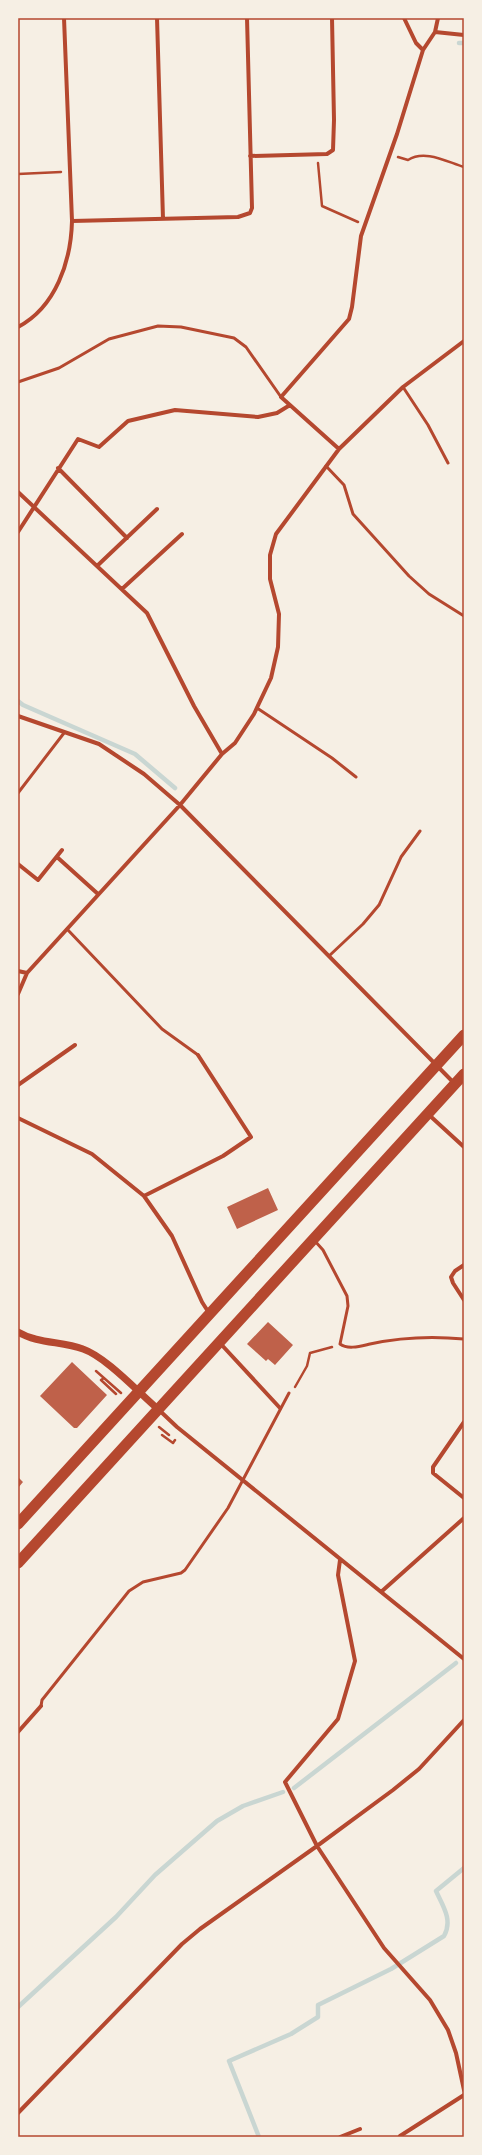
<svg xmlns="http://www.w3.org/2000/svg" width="482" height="2155" font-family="Inter,sans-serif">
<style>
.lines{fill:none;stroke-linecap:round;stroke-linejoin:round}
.stream{stroke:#c9d6d2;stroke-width:4.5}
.building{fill:#bf614a}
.path{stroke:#b5482f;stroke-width:2.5}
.service{stroke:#b5482f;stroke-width:3}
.minor{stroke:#b5482f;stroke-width:4}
.tertiary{stroke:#b5482f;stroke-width:7}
.trunk{stroke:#b5482f;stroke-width:11}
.neatline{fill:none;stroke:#b5482f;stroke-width:1.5}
</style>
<rect width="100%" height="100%" fill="#f6efe4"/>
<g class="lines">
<path class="stream" d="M459,43H464
M18,701L23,705L135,754L175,788
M294,1788L456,1663
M18,2007L116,1917L155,1875L217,1821L243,1806L283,1792
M259,2137L229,2061L291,2034L318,2017V2005L391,1969L444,1936C453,1920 443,1906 436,1891L464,1868"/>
</g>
<path class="building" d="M268,1188L278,1210L237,1229L227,1207Z
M268,1322L293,1345L275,1365L268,1359L266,1361L247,1344Z
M72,1362L107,1395L77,1428H74L40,1396Z
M18,1477L23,1482L18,1488Z"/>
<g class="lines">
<path class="path" d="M398,157L408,160C425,149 447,162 464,167
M318,163L322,206L358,222
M18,174L61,172
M96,1371L121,1393
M104,1378L101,1380L116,1394
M295,1387L307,1366L310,1353L332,1347
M159,1427L169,1435
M162,1435L173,1443L175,1440"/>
<path class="service" d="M18,382L59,368L109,339L158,326L181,327L234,338L246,347L281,397
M403,387L428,425L448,463
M326,466L344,485L353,514L409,576L429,594L464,616
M257,708L332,758L356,777
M18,793L64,733
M67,929L162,1029L198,1055
M329,956L363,924L379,905L401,857L420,831
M314,1240L323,1250L347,1296L348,1306L340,1344C348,1350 361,1346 370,1344C402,1337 432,1336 464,1339
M41,1706L42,1700L129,1591L143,1582L181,1573L185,1570L228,1508L289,1393"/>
<path class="minor" d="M157,18L163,219
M435,32L464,35
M423,50L435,32L438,18
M250,156L327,154L333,150L334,120L332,18
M72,221L238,217L250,213L252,208L247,18
M18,327C56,307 71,261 72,221L64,18
M339,449L281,397L349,319L352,307L361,236L397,134L423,50L416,43L404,18
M58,468L127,538
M18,492L147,613L194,706L222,754
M18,532L78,439L99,447L128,421L175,410L258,417L277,413L290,405
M97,566L157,509
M122,589L182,534
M18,716L99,744L144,774L180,805L454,1083
M57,857L98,894
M18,864L38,880L62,850
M18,971L27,973
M18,994L27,973L180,805L222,754L235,743L254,714L271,678L278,647L279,614L270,579V555L276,534L339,449L403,387L464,341
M18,1085L75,1045
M428,1114L464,1147
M18,1118L92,1154L144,1196L172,1236L202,1302L209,1313
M144,1196L223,1156L251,1137L198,1055
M464,1265L455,1271L451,1277L453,1283L464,1300
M219,1342L280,1408
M159,1410L177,1427L464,1659
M464,1422L433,1467V1473L464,1498
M340,1560L338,1575L355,1661L338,1719L285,1782L317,1846L384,1948L430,2000L448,2030L456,2053L464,2090
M381,1592L464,1518
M18,1732L41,1706
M18,2113L182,1944L200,1929L317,1846L393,1790L419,1769L464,1720
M400,2136L464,2095
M340,2137L360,2129"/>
<path class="tertiary" d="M18,1332C38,1344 62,1341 83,1349C106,1357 138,1392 158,1409"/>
<path class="trunk" d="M18,1524L464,1035
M18,1563L464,1074"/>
</g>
<rect width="482" height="2155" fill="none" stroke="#f6efe4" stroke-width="38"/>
<rect x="19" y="19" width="444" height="2117" class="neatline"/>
</svg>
